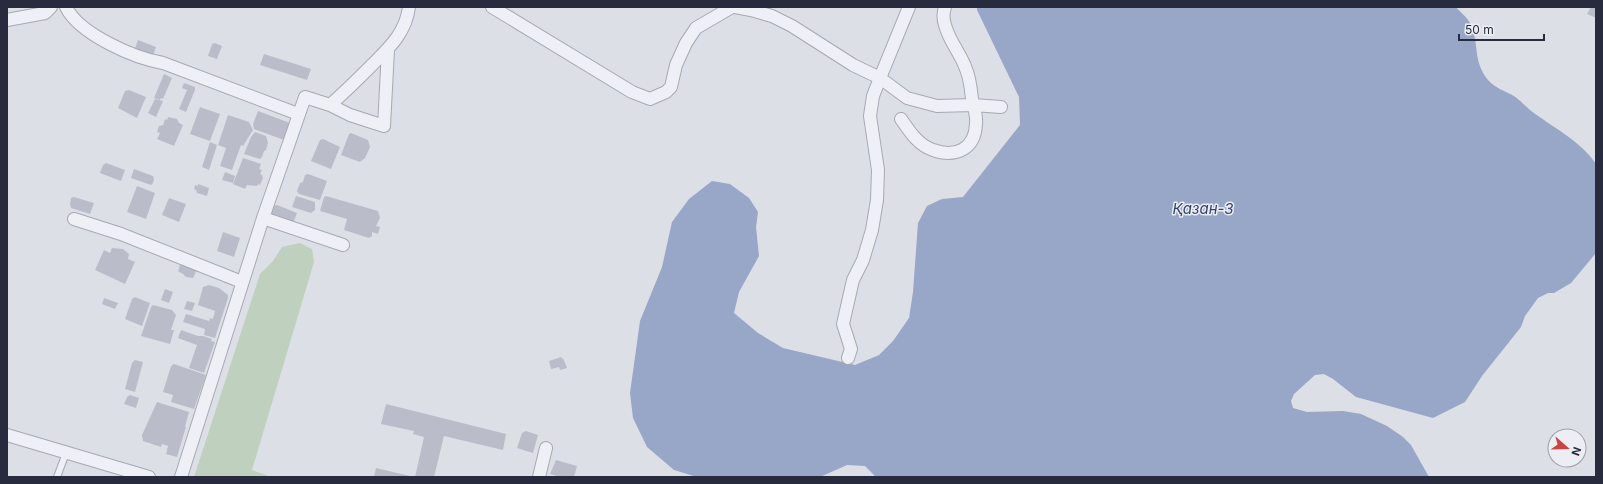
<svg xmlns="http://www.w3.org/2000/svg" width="1603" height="484" font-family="Inter,sans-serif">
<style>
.green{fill:#bfd0be}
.water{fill:#98a6c7}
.building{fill:#babdc9}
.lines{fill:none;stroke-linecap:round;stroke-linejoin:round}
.service-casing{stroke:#a6a9b4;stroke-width:8}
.minor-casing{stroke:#a6a9b4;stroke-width:14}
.service{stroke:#eff0f5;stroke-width:6}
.minor{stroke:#eff0f5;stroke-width:12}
.labels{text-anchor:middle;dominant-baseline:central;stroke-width:3;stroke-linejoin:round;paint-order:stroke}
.water-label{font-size:15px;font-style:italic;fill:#314270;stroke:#eceef4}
</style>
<rect width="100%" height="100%" fill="#dddfe7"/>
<path class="green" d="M300,243L312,249L314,262L252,470L271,477H194L260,274L273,261L282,247Z"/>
<path class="water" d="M977,7H1456C1460,12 1467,17 1470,23C1480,43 1472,60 1488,80C1495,88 1505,91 1514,96C1520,100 1525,106 1530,110C1552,127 1581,141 1596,164V253L1571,283L1554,293H1548L1538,298L1525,316L1521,327L1482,376L1465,402L1433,418L1356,397L1333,379L1324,374L1315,375L1294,394L1291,401L1293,408L1307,412L1343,411L1361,414L1387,426L1403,437L1411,445L1429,477H876L865,466L847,465L820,477H697L674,470L647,447L633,418L630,393L640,321L662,267L672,222L689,199L712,181L730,184L749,198L758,212L756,227L759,256L739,292L734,313L758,333L783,348L855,365L879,355L893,341L909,318L913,292L918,223L927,206L942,199L963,197L1020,125L1019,97L977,10Z"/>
<path class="building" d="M1591,7H1596V18L1587,14Z
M138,40L156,47L152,58L134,51Z
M215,43L222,46L217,59L208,56L212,44Z
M264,54L311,69L307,80L260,65Z
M164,74L172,78L163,99L161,98L160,100L154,98Z
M184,83L195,87V90L186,112L179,109L187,90L182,88Z
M129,90L146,97L137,118L118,108L125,91Z
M155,99L163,101L156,117L148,113Z
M200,107L220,114L210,141L190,134Z
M258,111L290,123L284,140L254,129L253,124Z
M228,115L249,122L253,130L243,146L241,145L232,170L220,166L226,148L218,145Z
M168,117L177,119L179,123L183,125L174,146L157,139L160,133L157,132L159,126L163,125L165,119L167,120Z
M255,132L266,136L268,143L266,150L264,151L262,157L260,159L244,154L251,137Z
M351,133L368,140L370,147L365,158L360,162L341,155L349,134Z
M323,139L340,147L331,169L311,161L320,140Z
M210,142L217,145L209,170L202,167Z
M243,158L261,164L259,169L262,170L260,174L262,175L263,178L260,185L258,184L257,186L247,185L245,189L233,184Z
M106,163L125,170L121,181L100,173L103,165Z
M134,169L153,176L154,179L153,183L151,185L131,178Z
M225,172L235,176L233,183L222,180Z
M308,174L327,181L320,200L299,194L297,191L300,183L303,182L305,175Z
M198,184L209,188L207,196L197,193L196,190L194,189L195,185L198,186Z
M137,186L155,193L146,219L127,212Z
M296,196L315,202V210L311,213L292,207Z
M326,196L378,211L380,218L376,226L380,227L378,234L372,232V236L369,238L344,230L347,219L320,211L324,197Z
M74,197L94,203L90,214L71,208L70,204L71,198Z
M169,198L186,204L179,222L162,215Z
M277,205L297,213L293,223L271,214L274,206Z
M223,232L240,238L234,257L217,251Z
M112,248L123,249L129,254L128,259L135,262L125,284L95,270L104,250L110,253Z
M181,262L197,270L193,278L186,277L183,274L178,271Z
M209,285L219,288L228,295V298L215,338L204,335L205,329L183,322L186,314L209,321L210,318L213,319L215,311L198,305L203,287Z
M165,289L173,292L169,303L161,300Z
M135,297L150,303L142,326L125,319L132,299Z
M104,298L118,303L115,309L102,304Z
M187,301L195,303L192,311L184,309Z
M153,305L172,310L176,315L171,330H174L170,344L141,336L151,307Z
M181,330L198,336H203L212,339L211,341L215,342L204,373L189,368L197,345L178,338Z
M561,357L564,360L567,368L560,370L559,367L551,369L549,361Z
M135,360L143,362L135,392L125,389L132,363Z
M174,364L206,375L194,409L171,402L173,395L163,392L171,366Z
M130,395L139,398L136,408L124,404L127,397Z
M157,402L189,412L185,427H186L177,457L166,454L168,446L162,444L161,447L143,441L142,435Z
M386,404L506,434L503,450L444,436L434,477H415L424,437L413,434L414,431L381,424Z
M526,431L538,435L533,453L517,448L522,433Z
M556,460L577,466L574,477H560L550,474Z
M376,468L410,476V477H374Z"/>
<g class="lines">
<defs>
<path id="service" d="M57,477L66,453"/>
<path id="minor" d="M66,7C79,34 134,58 163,63L298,114
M492,7L632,92L650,99L666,92L671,87L676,65L686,43L696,28L732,7
M735,7L751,10L772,16L792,26L853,65L880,78L907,98L937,106L973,105L1001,107
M7,20L45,13L51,7
M330,105C345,92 359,78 373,64C390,47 406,32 409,7
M901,119C910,132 918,145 933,150C956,158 975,149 976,124C977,116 974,107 972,99C971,90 970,78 966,69C961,54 949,41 945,25C943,19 943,13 945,7
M263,218L343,245
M74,219L121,234L242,282
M848,358L851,349L843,324L853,280L863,260L872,230L877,200L878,170L870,116L873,96L880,78L909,7
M7,435L149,477
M181,477L263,218L305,97L330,105L350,115L384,126L388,50
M539,477L546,448"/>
</defs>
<use href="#service" class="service-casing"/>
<use href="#minor" class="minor-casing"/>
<use href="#service" class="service"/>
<use href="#minor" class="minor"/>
</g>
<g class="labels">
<g class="water-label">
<text x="1203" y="208">Қазан-3</text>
</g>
</g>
<rect width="1603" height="484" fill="none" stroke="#272b3d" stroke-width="16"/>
<g transform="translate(1567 448) rotate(110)"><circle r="19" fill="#eceef4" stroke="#9da0ab"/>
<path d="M0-3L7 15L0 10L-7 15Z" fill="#cc4441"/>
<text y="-6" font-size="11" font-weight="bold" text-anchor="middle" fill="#272b3d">N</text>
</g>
<path d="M1459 34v6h85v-6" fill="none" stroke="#272b3d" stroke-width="2"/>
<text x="1465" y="34" font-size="12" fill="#272b3d" stroke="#eceef4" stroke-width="3" paint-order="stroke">50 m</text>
</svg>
